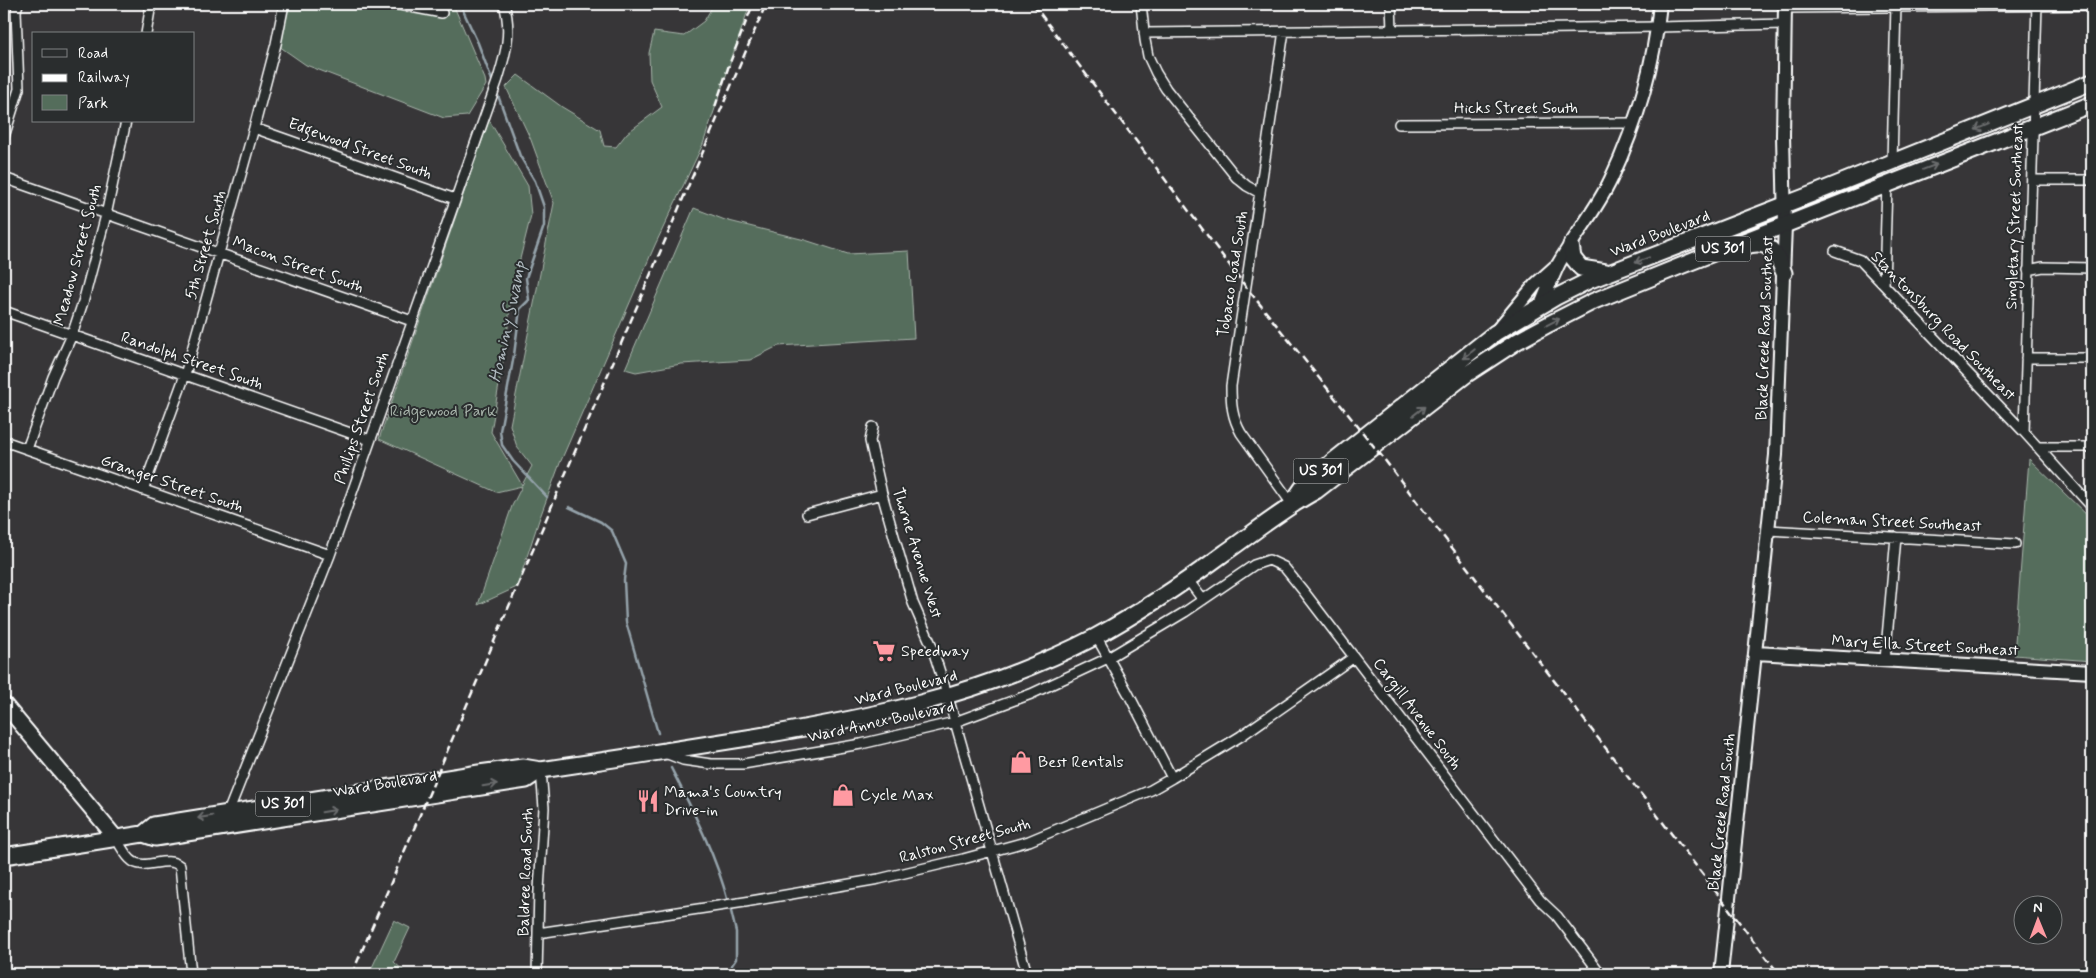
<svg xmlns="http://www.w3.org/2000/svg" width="2096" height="978" font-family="Mynerve,sans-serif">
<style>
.green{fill:#546d5b;stroke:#aab6ad}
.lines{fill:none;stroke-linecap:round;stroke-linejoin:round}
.stream{stroke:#95a3ab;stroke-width:2.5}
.street-casing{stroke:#fff;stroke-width:12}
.secondary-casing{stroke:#fff;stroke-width:16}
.primary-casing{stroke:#fff;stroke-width:18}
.highway-casing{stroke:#fff;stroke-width:19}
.street{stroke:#2a2d2e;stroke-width:9}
.secondary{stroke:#2a2d2e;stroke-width:12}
.primary{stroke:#2a2d2e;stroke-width:14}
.highway{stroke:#2a2d2e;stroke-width:15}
.rail{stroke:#fff;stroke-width:2.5;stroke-dasharray:8 4;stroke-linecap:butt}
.oneway{stroke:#6a6c6d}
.labels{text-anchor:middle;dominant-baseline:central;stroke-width:4;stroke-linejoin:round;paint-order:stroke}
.shield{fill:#2a2d2e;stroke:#bfc0c0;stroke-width:1}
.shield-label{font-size:15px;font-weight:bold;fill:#fff}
.street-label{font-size:16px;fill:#fff;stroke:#2a2d2e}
.park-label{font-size:16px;fill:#aab6ad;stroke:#2a2d2e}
.poi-label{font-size:16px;fill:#fff;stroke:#2a2d2e;text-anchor:start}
.water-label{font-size:18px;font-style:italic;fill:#b0bac0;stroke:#2a2d2e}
</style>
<rect width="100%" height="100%" fill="#373638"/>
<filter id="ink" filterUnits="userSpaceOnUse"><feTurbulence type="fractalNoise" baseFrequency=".02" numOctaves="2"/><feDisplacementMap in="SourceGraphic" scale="10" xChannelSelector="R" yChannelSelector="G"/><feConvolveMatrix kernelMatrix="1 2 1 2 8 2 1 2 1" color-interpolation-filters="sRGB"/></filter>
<g filter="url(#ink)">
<path class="green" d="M284,4H453L485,79L486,85L467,116L444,118L306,65L276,44Z
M714,4H750L703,144L655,245L560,463L539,520L517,587L478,605L512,506L522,486L496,492L379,439L489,120L528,186L531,215L511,295L507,337L491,432L522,485L532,466L517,447L510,425L554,203L531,140L506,87L518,75L562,107L600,130L604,146L616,147L627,133L662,107L650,80L649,53L654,32L684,36L704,21Z
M694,208L725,220L805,240L848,254L909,251L914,338L778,346L750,360L681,364L636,372L625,369Z
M2029,459L2092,520V661L2014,655Z
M394,920L410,928L394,962L407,974H369Z"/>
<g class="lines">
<path class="stream" d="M460,4L478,43L493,83
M496,90L520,156L535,181L544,207V226L526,278L529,300L520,309L514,355L500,431L502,445L513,461L547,497
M569,507L601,522L612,531L626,564L624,580L626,622L658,733
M671,768C693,811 716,855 728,902
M726,974L736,959V932L730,907"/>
<defs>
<path id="street" d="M395,4L442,13
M1141,4L1145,40L1148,56L1156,73L1166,89L1236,177L1247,186L1260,193
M1391,4L1392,30
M1785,8L2092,5
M1284,31L1231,386C1231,404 1232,417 1241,433L1292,504
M1144,33L1658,27L1785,24
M146,34L151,4
M1399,124L1634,123
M254,128L455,199
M4,137L19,89L16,11L18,4
M1892,162L1896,4
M4,178L412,321
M2032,180H2092
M1835,251L1860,260L2024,432L2092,507
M2028,270L2043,267L2092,268
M1884,285L1887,184
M4,311L370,440
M2026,358H2092
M873,427L870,441L882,494L913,603L931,644L948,697L1027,974
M2024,432L2037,4
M4,441L330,555
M2037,447H2092
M27,449L53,377L72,335L84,299L106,215L126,121
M143,490L185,375L254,128L276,44L284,4
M807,514L882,494
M1768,530L2015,544
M1188,580L1203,600
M1096,636L1128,693L1172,778
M1885,660L1896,537
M665,753L683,760L711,764H743L861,744L955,722L1031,694L1108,658L1185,612L1254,565L1269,560L1284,567L1305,593L1540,900L1557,916L1601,974
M227,815L330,555L498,79C506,53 512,31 504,4
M116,838C120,845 124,853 130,859C143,873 165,854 180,866L191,974
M538,933L745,902L879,879L963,859L1029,841L1151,790L1172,778L1241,736L1354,657
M537,974L539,890L544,808L541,770"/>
<path id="secondary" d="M1541,305C1547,291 1552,277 1559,263C1575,235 1597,209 1611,179C1637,124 1654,64 1660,4
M1499,328L1535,285L1555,267
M1756,653L2092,672
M1721,974L1776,455L1785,225L1783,135L1785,4"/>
<path id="primary" d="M4,704L116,838"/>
<path id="highway" d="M1571,245L1573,258L1581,268L1606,272
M1744,247C1769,237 1776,253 1784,273
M1294,500L1303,487L1332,462L1495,333L1556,297L1588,281L1820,191L2092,82
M143,834L154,825L479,773L523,767L541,770C608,760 674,750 741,739C868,718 979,697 1095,637C1141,612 1184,583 1226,552C1256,531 1284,508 1316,491L1467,374L1516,342L1549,324L1594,301L1683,265L2092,104
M4,856L143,834L155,838L526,780L541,770"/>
</defs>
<use href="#street" class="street-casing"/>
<use href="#secondary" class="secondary-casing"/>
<use href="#primary" class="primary-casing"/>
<use href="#highway" class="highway-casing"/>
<use href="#street" class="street"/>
<use href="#secondary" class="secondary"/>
<use href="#primary" class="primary"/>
<use href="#highway" class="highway"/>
<path class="rail" d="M1033,4L1246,287L1384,459L1779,974
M715,107L729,65L753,4
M352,974L766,4"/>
</g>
<defs><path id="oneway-shaft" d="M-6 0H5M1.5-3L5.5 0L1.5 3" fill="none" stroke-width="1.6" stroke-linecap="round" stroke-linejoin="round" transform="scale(1.25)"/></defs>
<g class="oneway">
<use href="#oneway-shaft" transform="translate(1982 127) rotate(158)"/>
<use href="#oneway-shaft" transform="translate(1930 167) rotate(-21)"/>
<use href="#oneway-shaft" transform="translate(1642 260) rotate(159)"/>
<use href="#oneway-shaft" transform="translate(1553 322) rotate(-27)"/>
<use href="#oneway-shaft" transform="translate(1469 354) rotate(141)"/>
<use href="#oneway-shaft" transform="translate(1419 411) rotate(-38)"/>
<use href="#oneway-shaft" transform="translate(490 785) rotate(-9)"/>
<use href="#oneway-shaft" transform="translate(329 811) rotate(-9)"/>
<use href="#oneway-shaft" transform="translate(205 817) rotate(171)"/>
</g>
</g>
<defs>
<symbol id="supermarket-bare" viewBox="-9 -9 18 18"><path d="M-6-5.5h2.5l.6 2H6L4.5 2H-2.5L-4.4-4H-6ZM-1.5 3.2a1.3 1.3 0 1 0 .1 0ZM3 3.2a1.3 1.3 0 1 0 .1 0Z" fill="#ff9aa2" stroke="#2a2d2e" stroke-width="2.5" paint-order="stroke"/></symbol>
<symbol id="shop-bare" viewBox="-9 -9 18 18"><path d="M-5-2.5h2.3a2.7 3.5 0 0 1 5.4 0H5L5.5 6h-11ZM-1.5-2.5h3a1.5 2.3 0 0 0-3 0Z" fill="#ff9aa2" stroke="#2a2d2e" stroke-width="2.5" paint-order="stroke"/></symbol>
<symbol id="restaurant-bare" viewBox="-9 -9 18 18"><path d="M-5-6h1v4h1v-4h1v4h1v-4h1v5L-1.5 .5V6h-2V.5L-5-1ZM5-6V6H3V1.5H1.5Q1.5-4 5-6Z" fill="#ff9aa2" stroke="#2a2d2e" stroke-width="2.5" paint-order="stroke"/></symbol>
</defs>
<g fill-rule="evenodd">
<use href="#supermarket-bare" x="868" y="635" width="32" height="32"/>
<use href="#shop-bare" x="1005" y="746" width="32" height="32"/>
<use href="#shop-bare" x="827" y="779" width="32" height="32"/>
<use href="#restaurant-bare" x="632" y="785" width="32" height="32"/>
</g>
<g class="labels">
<g class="shield">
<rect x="1695.5" y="236.5" width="55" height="25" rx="4"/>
<rect x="1293.5" y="458.5" width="55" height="25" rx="4"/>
<rect x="255.5" y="791.5" width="55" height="25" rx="4"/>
</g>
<g class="shield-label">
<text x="1723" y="249">US 301</text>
<text x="1321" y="471">US 301</text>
<text x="283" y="804">US 301</text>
</g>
<g class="street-label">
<text x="1516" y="108">Hicks Street South</text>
<text transform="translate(360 149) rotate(20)">Edgewood Street South</text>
<text transform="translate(2015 217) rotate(-88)">Singletary Street Southeast</text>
<text transform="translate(1660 234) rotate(-21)">Ward Boulevard</text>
<text transform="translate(206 245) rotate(-74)">5th Street South</text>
<text transform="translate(78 255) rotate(-75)">Meadow Street South</text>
<text transform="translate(298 265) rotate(20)">Macon Street South</text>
<text transform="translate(1233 274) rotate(-81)">Tobacco Road South</text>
<text transform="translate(1943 326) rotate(46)">Stantonsburg Road Southeast</text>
<text transform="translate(1765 328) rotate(-88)">Black Creek Road Southeast</text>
<text transform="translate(192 361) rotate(19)">Randolph Street South</text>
<text transform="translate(362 418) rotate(-71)">Phillips Street South</text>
<text transform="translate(172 484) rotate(19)">Granger Street South</text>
<text transform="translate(1892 522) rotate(3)">Coleman Street Southeast</text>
<text transform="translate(917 553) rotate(73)">Thorne Avenue West</text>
<text transform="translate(1925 646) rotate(3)">Mary Ella Street Southeast</text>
<text transform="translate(906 688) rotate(-14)">Ward Boulevard</text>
<text transform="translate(1417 714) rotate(53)">Cargill Avenue South</text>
<text transform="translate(881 722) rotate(-12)">Ward Annex Boulevard</text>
<text transform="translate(385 784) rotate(-9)">Ward Boulevard</text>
<text transform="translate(1722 812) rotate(-84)">Black Creek Road South</text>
<text transform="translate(965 841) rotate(-15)">Ralston Street South</text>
<text transform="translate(526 872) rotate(-88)">Baldree Road South</text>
</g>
<g class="park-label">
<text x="443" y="411">Ridgewood Park</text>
</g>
<g class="poi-label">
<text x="901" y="651">Speedway</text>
<text x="1038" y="762">Best Rentals</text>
<text x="664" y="792">Mama's Country<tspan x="664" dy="18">Drive-in</tspan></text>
<text x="860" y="795">Cycle Max</text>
</g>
<g class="water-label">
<text transform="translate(508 322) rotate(-78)">Hominy Swamp</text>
</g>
</g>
<rect width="2096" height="978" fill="none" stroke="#2a2d2e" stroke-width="20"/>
<rect x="10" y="10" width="2076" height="958" fill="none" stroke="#fff" stroke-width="2" filter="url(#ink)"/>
<rect x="32" y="32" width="162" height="90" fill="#2a2d2e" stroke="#7f8182"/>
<rect x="42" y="49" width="25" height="8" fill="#2a2d2e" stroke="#7f8182"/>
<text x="78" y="58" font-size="15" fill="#ffffff">Road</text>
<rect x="42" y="74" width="25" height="8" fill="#ffffff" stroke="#7f8182"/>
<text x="78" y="82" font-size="15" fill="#ffffff">Railway</text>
<rect x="42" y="95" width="25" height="15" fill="#546d5b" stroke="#7f8182"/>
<text x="78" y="108" font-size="15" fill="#ffffff">Park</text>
<g transform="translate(2038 920) rotate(359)"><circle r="24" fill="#2a2d2e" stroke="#7f8182"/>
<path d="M0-4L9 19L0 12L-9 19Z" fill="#ff9aa2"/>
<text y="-8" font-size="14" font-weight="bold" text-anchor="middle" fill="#ffffff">N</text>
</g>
</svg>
